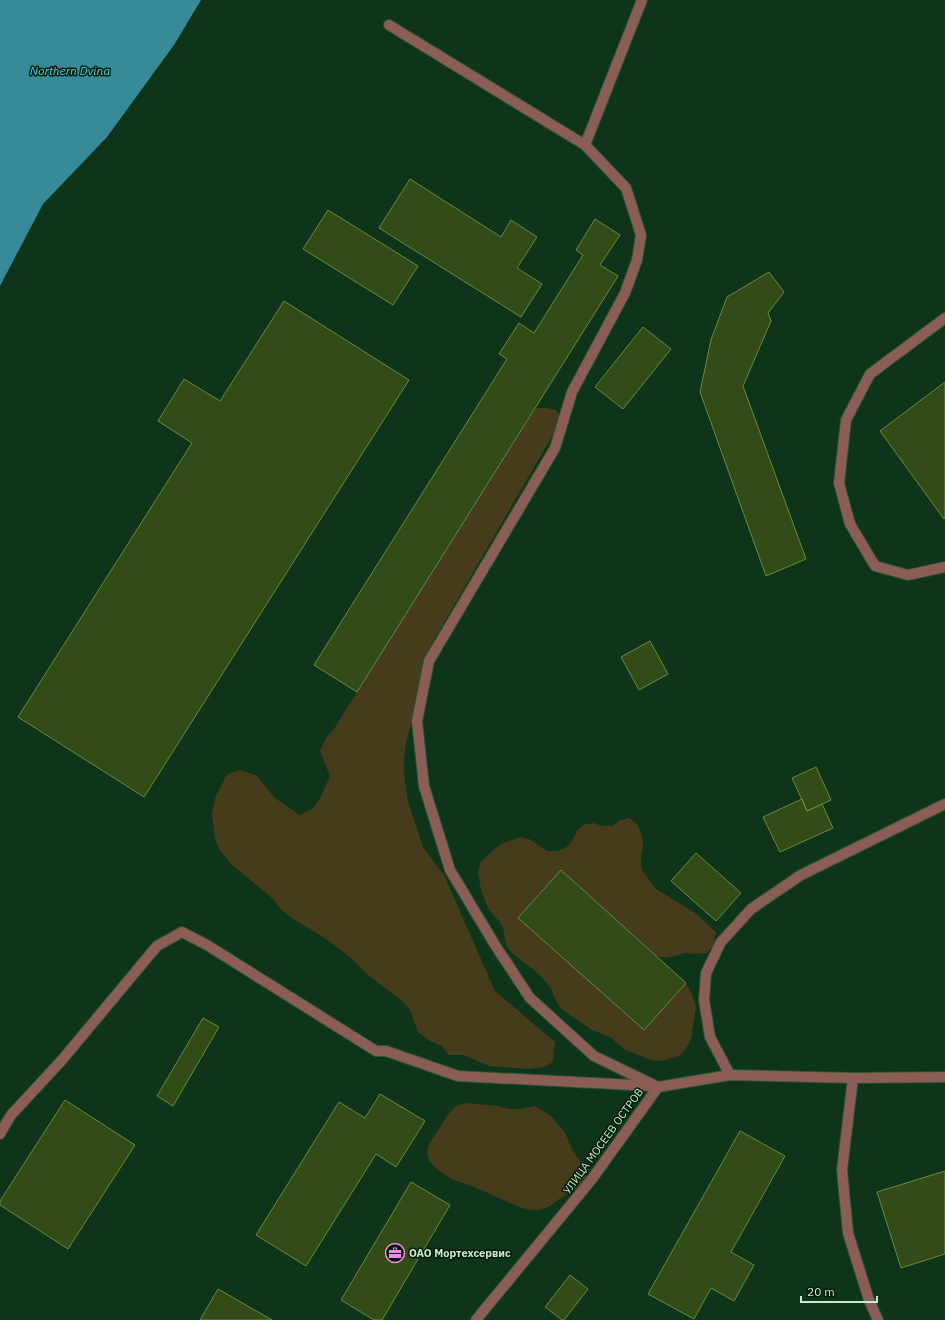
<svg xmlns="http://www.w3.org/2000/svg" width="945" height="1320" font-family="'IBM Plex Sans',sans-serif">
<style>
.green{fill:#463b1a}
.water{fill:#378a98}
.building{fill:#334b17;stroke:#698c43}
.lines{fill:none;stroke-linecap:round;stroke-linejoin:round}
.service-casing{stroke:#2c5237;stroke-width:12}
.minor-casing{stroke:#2c5237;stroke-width:12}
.service{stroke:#8a5d55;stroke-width:10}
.minor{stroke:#8a5d55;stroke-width:10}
.labels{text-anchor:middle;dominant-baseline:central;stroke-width:3;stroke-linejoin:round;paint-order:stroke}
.street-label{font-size:11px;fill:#c7ebcd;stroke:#001b07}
.poi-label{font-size:11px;font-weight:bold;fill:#c7ebcd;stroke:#001b07;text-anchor:start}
.water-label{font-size:12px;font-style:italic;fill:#38dff8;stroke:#001b07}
</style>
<rect width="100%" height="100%" fill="#0e351a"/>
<path class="green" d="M536,408H547L556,410L562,419L434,640L422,667L418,697L406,743L404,758V773L408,802L423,847L444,875L495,991L555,1042L553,1062L544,1067L530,1069L489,1066L463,1055H449L442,1046L430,1041L418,1032L410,1010L400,999L369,976L350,957L326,939L290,917L280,908L273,899L230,863L220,850L215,839L212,814L215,798L227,774L240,770L256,775L275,798L300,815L312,809L320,799L330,776L320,751L326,738L334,729L357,692Z
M629,818L637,824L642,835L643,846L641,859L642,870L656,889L694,912L716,932L713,946L706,953L695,954L685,953L667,958L657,956L561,870L518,918L644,1030L686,983L693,997L696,1007L691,1039L686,1049L679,1056L661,1061L651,1060L625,1050L610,1037L592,1030L560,1008L554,997L551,988L539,974L512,953L506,945L503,928L499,921L492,914L487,906L481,890L478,873L480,863L493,850L501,844L520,837L529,839L547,851H558L567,847L573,839L577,831L583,825L593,823L602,826H613L620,820Z
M466,1103L498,1106L509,1109H520L535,1106L551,1116L564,1131L573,1151L585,1168L586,1179L578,1188L568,1193L550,1206L540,1210H531L519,1207L472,1186L453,1180L437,1169L430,1162L427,1153L429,1144L449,1113L456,1106Z"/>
<path class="water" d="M0,0H201L174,45L107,137L43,204L0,286Z"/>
<path class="building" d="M410,179L501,237L511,220L537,237L517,268L542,284L521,317L379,228Z
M328,210L418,266L393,305L303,249Z
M595,219L620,235L600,265L618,276L357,692L314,665L507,359L499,354L519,323L534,333L583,255L576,250Z
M769,272L784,292L768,313L771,321L743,386L806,559L766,576L700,392L711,340L727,297Z
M284,301L409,380L144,797L18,717L192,443L158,421L184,379L220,401Z
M643,327L671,349L623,409L595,387Z
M945,382V518L944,519L880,431Z
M650,641L668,674L639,690L621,657Z
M816,767L831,800L807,811L792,778Z
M802,799L807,811L822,804L833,828L780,852L763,817Z
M696,853L741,893L716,921L671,881Z
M561,870L686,983L644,1030L518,918Z
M203,1018L219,1027L173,1106L157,1096Z
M380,1094L425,1121L396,1167L376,1154L306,1266L256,1235L339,1102L365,1118Z
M65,1100L135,1145L68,1249L0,1205V1201Z
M740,1131L785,1156L731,1252L754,1265L734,1301L711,1288L694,1319L648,1294Z
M945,1171V1254L901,1268L877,1192Z
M411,1182L450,1205L382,1320H374L341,1300Z
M570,1275L588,1289L564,1320H562L545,1307Z
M218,1289L272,1320H200Z"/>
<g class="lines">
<defs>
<path id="service" d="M389,25L585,145L626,188L641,235L637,260L625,293L572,392L555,448L429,661L417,721L424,786L450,870L495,945L530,998L594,1056L658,1087
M585,145L642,0
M945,318L870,374L846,420L839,483L850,524L875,566L908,575L945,567
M730,1075L710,1037L704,1000L706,973L721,942L751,909L801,875L945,804
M853,1078L842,1170L848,1233L869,1300L878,1320
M0,1134L11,1115L62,1060L157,946L182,932L207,945L376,1051H386L458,1076L652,1086"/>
<path id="minor" d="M476,1320L592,1179L658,1087L730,1075L853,1078L945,1077"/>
</defs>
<use href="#service" class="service-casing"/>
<use href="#minor" class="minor-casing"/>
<use href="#service" class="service"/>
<use href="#minor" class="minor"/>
</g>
<defs>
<symbol id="office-ring" viewBox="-11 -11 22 22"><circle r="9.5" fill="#001b07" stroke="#f688ed" stroke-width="1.5"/><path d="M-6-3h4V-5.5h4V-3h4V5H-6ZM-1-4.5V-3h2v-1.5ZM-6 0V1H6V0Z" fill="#f688ed"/></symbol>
</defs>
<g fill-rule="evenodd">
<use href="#office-ring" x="384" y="1242" width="22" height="22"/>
</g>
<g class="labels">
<g class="street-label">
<text transform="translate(603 1141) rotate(-54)">УЛИЦА МОСЕЕВ ОСТРОВ</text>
</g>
<g class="poi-label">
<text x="409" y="1253">ОАО Мортехсервис</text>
</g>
<g class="water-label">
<text x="70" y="70">Northern Dvina</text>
</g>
</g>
<path d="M801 1296v6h76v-6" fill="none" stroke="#c7ebcd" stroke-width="2"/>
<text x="807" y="1296" font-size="12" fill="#c7ebcd" stroke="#001b07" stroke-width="3" paint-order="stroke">20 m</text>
</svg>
